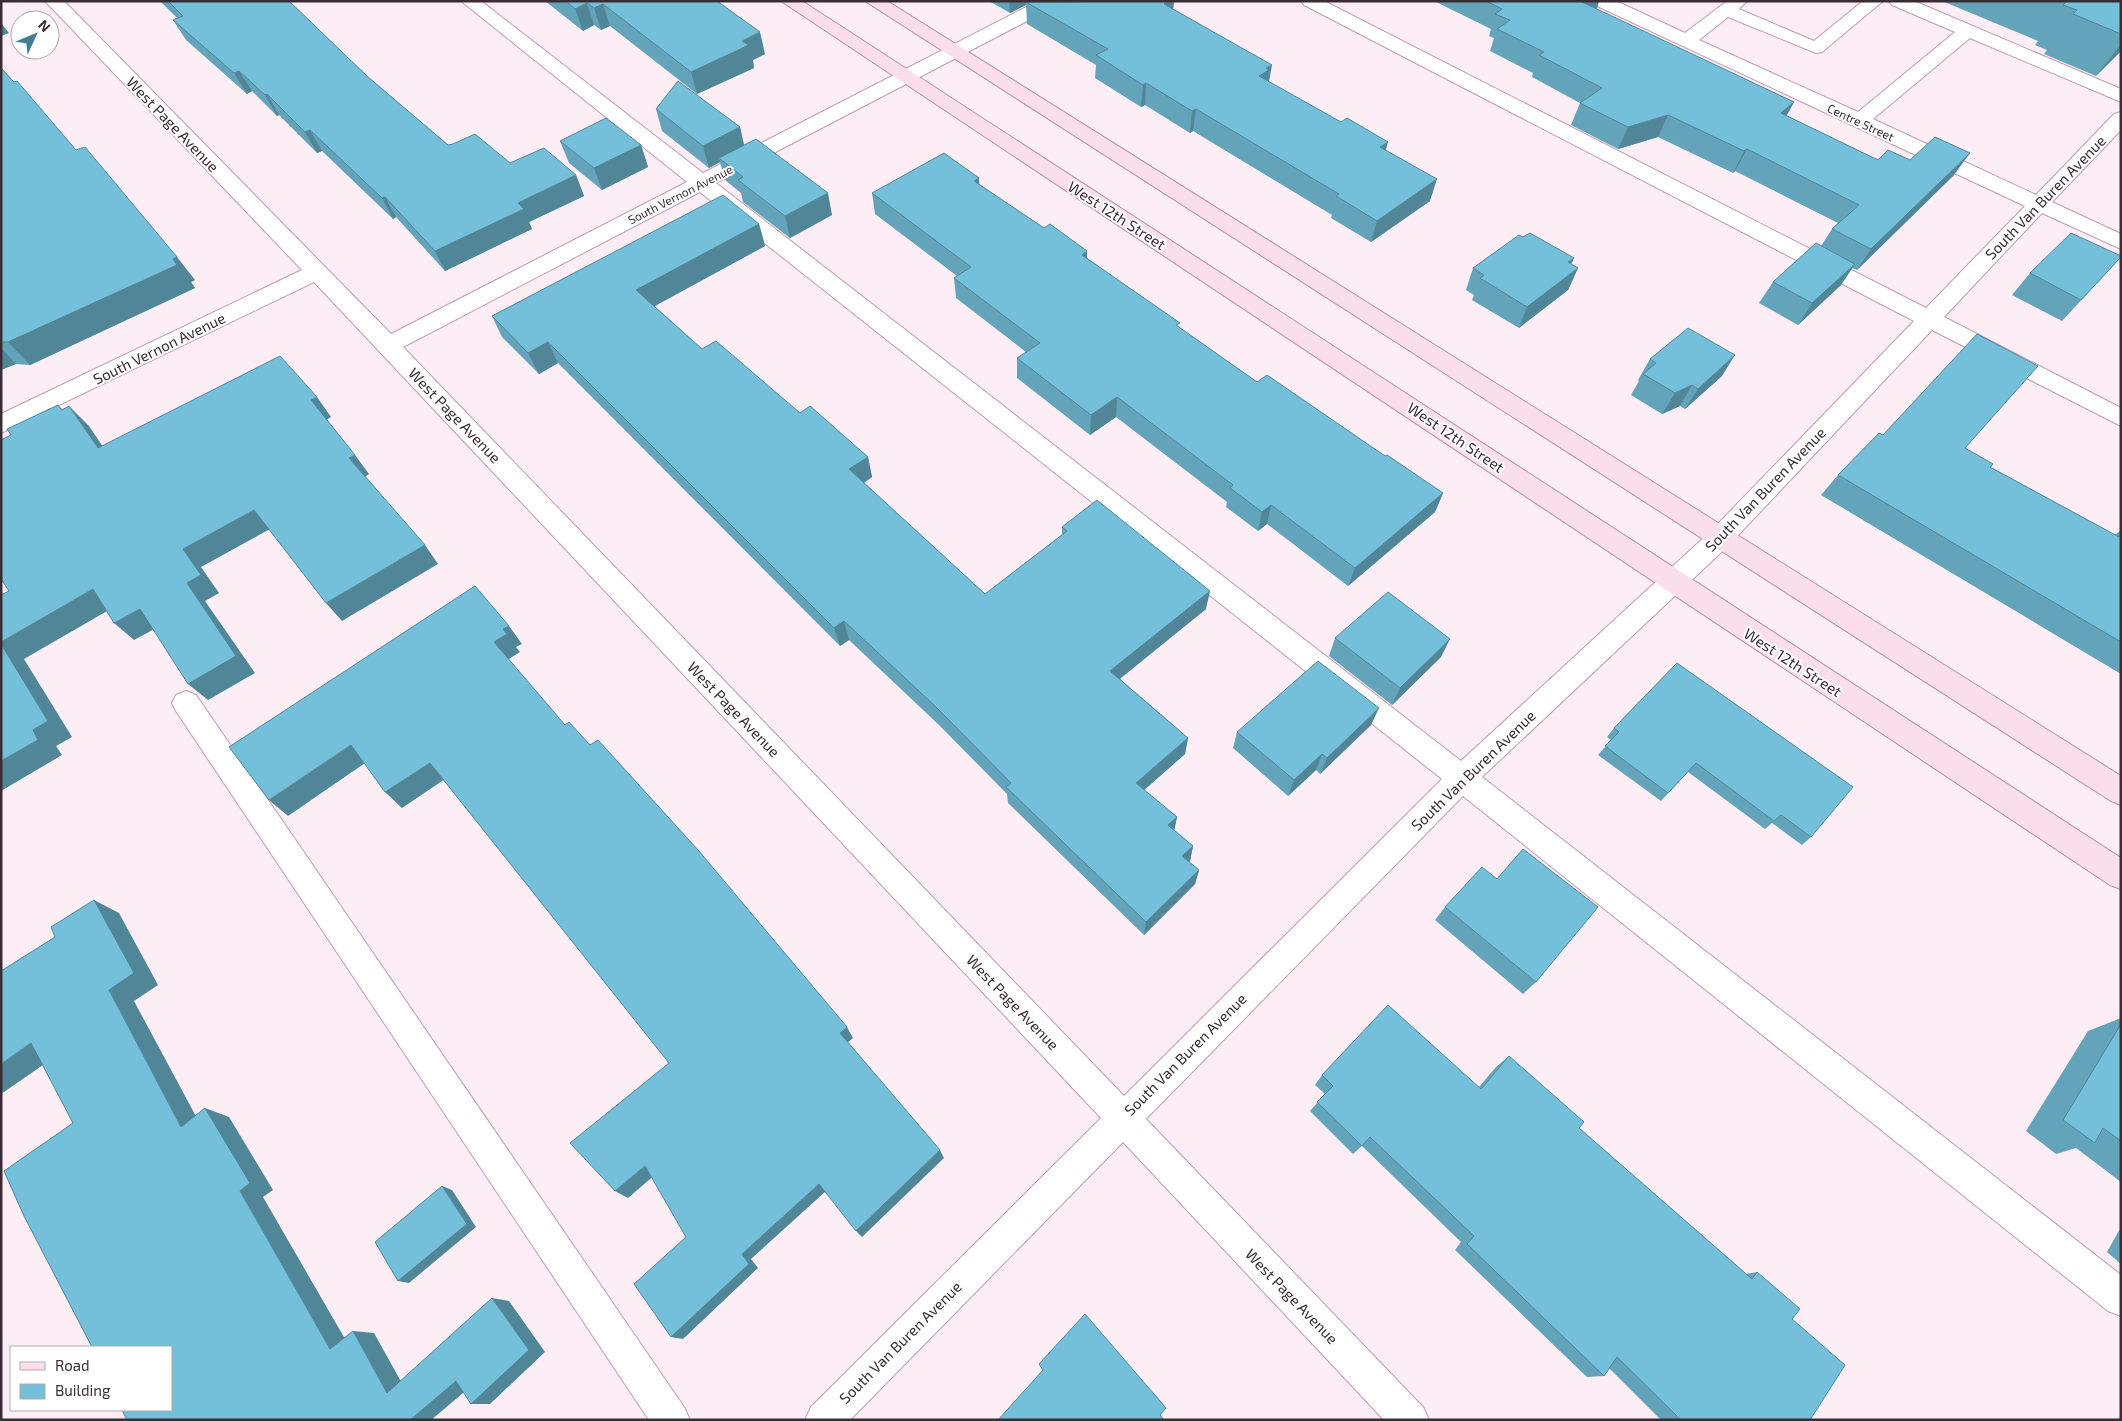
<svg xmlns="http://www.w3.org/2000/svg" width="2122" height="1421" font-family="'Exo 2',sans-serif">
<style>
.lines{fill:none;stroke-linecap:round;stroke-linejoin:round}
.minor-casing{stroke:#bf9daf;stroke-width:2}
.major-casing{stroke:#b591a4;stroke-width:2}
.minor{fill:#fff;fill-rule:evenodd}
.major{fill:#fadeec;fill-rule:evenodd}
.wall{fill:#64a4bb}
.shaded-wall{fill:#518699}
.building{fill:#74bfda;stroke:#518699}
.labels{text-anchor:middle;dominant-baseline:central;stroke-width:4;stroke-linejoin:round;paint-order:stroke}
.far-street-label{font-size:12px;fill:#3a2c34;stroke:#fff}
.street-label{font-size:15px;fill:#3a2c34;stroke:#fff}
</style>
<rect width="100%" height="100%" fill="#fdeef6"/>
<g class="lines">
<defs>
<path id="minor" d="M45,1H64L391,334L687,182L461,1H481L703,173L1038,1H1061L1058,5L716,183L1461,761L1710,532L1914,321L1304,5L1301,1H1324L1926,308L2025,206L1595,5L1592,1H1616L1685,33L1727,1H1747L1739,9L1814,41L1863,1H1883L1822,52L1816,53L1728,17L1699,40L1858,112L1955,32L1892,5L1889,1H1914L2121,89V102L1970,38L1873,119L2036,195L2114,114L2121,112V130L2052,202L2121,234V249L2042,213L1944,317L2121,408V426L1932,330L1728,546L1482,777L2121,1275V1316L2108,1311L1463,796L1146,1119L1423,1407L1429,1420H1384L1123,1142L850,1420H805L811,1407L1101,1118L314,282L1,433V414L302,270ZM700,192L1442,779L1124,1096L403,347Z
M186,691L196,695L684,1407L690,1420H649L176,711L172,703L176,695Z"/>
<path id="major" d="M781,1H802L2121,858V889L2110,885Z
M865,1H887L2121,776V805L2111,801Z"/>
</defs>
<use href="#minor" class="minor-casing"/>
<use href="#major" class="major-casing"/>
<use href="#minor" class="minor"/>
<use href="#major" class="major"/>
</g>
<path class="wall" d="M160,1H289L368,77L448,145L510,163L576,175L584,196L529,222L532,229L445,271L396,217L393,219L322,151L317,153L279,115L277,116L252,91L247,94L186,40L173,20L177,18Z
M545,1H717L765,54L753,60L754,68L697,94L610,26L601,30L594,25L583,31Z
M989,1H1174L1173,9L1269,82L1386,150L1430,201L1371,242L1331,218L1332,215L1193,131L1190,133L1145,105L1141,107L1095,78L1096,65L1027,24L1026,5L1010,13Z
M1434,1H1599L1597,8L1595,9L1794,102L1786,116L1878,160H1910L1954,175L1857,270L1852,268L1841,285L1798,325L1759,303L1773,282L1821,246L1832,229L1838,223L1735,171L1733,173L1658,137L1618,149L1571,125L1580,103L1532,77L1533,73L1490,51L1494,38L1489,36L1491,29Z
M1942,1H2121V51L2096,76L2044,54L2047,50L2035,45L2038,41Z
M1,68L195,280L191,282L195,288L30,365L16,364L1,370Z
M656,109L740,127L744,146L832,215L790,238L743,202L741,193L725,180L720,162L709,168L662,131Z
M560,141L641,145L648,167L602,190L569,163Z
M2121,181V202L2120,201V182Z
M979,184L1044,228L1087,251V258L1179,327L1257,382L1385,456L1443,493L1435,512L1348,586L1267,524L1258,531L1226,507L1227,502L1116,417L1090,435L1017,378V358L1026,352L956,298L954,278L957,276L875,214L872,193Z
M759,224L765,246L654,306L702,349L868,457L872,477L864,483L985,594L1062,535V527L1206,609L1120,679L1188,738L1185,754L1144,790L1177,817L1174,830L1193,846L1190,861L1189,862L1199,870L1195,884L1144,935L1008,803L1007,794L939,725L849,640L840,646L558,363L539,374L502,337L492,316Z
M1523,237L1578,268L1568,290L1519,328L1472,300L1474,295L1466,290L1473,268Z
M2121,257L2062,321L2012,295L2030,273Z
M1650,359L1722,376L1685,409L1680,406L1662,414L1631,395L1639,381L1638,380Z
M1883,435L1965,448L1990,467L2115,535L2121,530V674L1821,495L1838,475Z
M1335,638L1441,657L1392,705L1329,656Z
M1677,663L1811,837L1802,845L1772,823L1765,829L1688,772L1661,801L1598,755L1611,740L1607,737L1614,728Z
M1371,725L1320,774L1316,770L1288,796L1233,748L1237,732Z
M1445,907L1536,982L1523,994L1435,920Z
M2121,1018V1182L2076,1148L2056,1154L2026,1131L2088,1031Z
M1509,1056L1579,1128L1746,1274L1757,1272L1792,1319L1810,1420H1661L1609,1368L1604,1376L1587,1377L1455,1250L1461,1242L1362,1146L1353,1154L1310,1111L1325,1094L1315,1085L1322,1075L1479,1087L1496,1067Z
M2121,1227V1264L2107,1252Z"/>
<path class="shaded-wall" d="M1009,1H1033L1026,2V5L1010,13Z
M1169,1H1174L1172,20L1164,4Z
M1579,1H1599L1597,8L1571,23Z
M587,3L594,25L583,31L575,9Z
M603,4L610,26L601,30L594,8Z
M1,23L9,33L1,36Z
M760,32L765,54L753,60L754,68L697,94L691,72L742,41Z
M2121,44V51L2096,76Z
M1272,65L1268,87L1259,76L1266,68Z
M239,71L252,91L247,94L234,73Z
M1146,83L1145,105L1141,107L1143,85Z
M267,94L279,115L277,116L265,95Z
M1794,102L1782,124L1781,113Z
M1196,109L1193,131L1190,133L1192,111Z
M1668,115L1658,137L1618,149L1628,127Z
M740,127L745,149L719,158L720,162L709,168L703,146Z
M310,130L322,151L317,153L305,132Z
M1388,142L1382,164L1380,147Z
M641,145L648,167L602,190L594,168Z
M1747,149L1735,171L1733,173L1744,151Z
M1970,153L1954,175L1857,270L1871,249Z
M576,175L584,196L529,222L532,229L445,271L435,251L518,203Z
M979,178L980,199L974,181Z
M1437,179L1430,201L1371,242L1377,221Z
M828,193L832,215L790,238L785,216Z
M385,197L396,217L393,219L382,198Z
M759,224L765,246L644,312L636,290Z
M1087,251V272L1082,255Z
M177,257L195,280L191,282L195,288L30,365L8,342Z
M1574,258L1565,278L1578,268L1568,290L1519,328L1527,307L1568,262Z
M1855,264L1841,285L1798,325L1812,303Z
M548,342L558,363L539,374L528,353Z
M1,348L16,364L1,370Z
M1735,355L1722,376L1685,409L1698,389Z
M1692,385L1680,406L1662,414L1675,393Z
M317,397L331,417L326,420L311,400Z
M1117,397L1116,417L1090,435L1091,415Z
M69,406L89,426L117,468L98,448Z
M355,455L369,474L363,478L349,458Z
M868,457L872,477L854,489L849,469Z
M1443,493L1435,512L1348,586L1355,568Z
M1271,505L1267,524L1258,531L1262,512Z
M254,510L270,529L201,567L219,593L205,601L255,673L208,700L188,684L183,549Z
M425,545L438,564L342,621L326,603Z
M93,589L114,607L24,659L72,737L56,746L62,755L1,791V761L33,730L1,644V642Z
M1210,591L1206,609L1108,688L1110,671Z
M140,609L160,626L134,640L114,623Z
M844,621L849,640L840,646L834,628Z
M509,626L522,644L516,647L520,652L507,660L494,642L503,629Z
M1450,639L1441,657L1392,705L1400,688Z
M1379,708L1371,725L1320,774L1327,758Z
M1188,738L1185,754L1134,799L1136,783Z
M351,745L368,761L288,816L269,800Z
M1322,754L1316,770L1288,796L1294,780Z
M430,763L445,779L402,808L385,792Z
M1177,817L1174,832L1168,825Z
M1193,846L1190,861L1179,871L1182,856Z
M1199,870L1195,884L1144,935L1146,922Z
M94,900L119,913L158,985L134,1001L206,1135L181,1127L109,990Z
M847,1027L853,1038L846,1044L840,1033Z
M31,1043L59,1054L1,1094V1064Z
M205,1108L229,1117L273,1190L263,1197L352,1351L330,1349L240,1191Z
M940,1150L944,1158L862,1237L856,1231Z
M645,1166L657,1173L628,1198L615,1191Z
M819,1184L826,1191L751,1259L758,1268L683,1339L671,1337L742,1254Z
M442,1186L452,1190L476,1227L409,1283L398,1281Z
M492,1298L509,1301L545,1352L490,1404H471Z
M353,1331L374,1333L408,1394L387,1393Z
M456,1381L475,1383L431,1420H410Z"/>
<path class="building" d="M168,1H289L368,77L448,145L453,144L475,134L510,163L544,148L576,175L518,203L524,209L435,251L385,197L382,198L310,130L305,132L267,94L265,95L239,71L234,73L173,20L183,16Z
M566,1H717L760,32L742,41L749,45L691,72L603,4L594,8L587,3L575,9Z
M1169,1L1164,4L1272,65L1266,68L1269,70L1259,76L1341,122L1347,118L1388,142L1380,147L1437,179L1377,221L1336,196L1339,194L1196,109L1192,111L1146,83L1143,85L1096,55L1108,49L1026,2Z
M1486,1H1580L1794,102L1781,113L1878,160L1888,150L1910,160L1935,137L1970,153L1871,249L1832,229L1859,205L1747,149L1744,151L1668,115L1628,127L1580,103L1602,88L1539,55L1544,52L1497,29L1510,20L1495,14L1502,9Z
M2067,1H2121V34L2073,14L2077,10L2063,5Z
M1,68L14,82L17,81L76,150L85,147L177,257L173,259L177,265L8,342H1Z
M678,81L740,127L703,146L656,109Z
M606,118L641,145L594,168L560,141Z
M756,139L828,193L785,216L738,180L743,177L719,158Z
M944,153L979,178L974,181L1044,228L1050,224L1087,251L1082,255L1180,323L1176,325L1257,382L1267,375L1385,456L1387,455L1443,493L1355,568L1271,505L1262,512L1230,488L1233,485L1117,397L1091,415L1017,358L1040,343L954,278L971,267L872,193Z
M723,195L759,224L636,290L702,349L716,341L800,413L810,406L868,457L849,469L985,594L1067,531L1062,527L1097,500L1210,591L1110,671L1188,738L1136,783L1177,817L1168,825L1193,846L1182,856L1199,870L1146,922L1006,787L1011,783L936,707L844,621L834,628L548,342L528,353L492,316Z
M1530,233L1574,258L1568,262L1578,268L1527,307L1480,278L1484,275L1473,268L1519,235L1523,237Z
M2071,233L2121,256V257L2081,300L2030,273Z
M1816,243L1855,264L1812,303L1773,282Z
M1688,328L1735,355L1698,389L1692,385L1675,393L1643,374L1656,363L1650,359Z
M1977,334L2038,366L1965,448L1993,464L1990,467L2119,537L2121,535V642L1838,475L1879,433L1883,435Z
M280,356L317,397L311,400L355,455L349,458L425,545L326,603L254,510L183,549L201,575L187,583L236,656L188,684L140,609L114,623L93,589L1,642V595L9,591L1,579V440L11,435L7,429L58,405L62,410L69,406L98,448Z
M475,586L509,626L503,629L507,634L494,642L565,725L569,722L590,745L598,740L698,850L847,1027L840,1033L940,1150L856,1231L819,1184L742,1254L749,1264L671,1337L634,1284L686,1237L645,1166L615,1191L570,1143L669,1063L430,763L385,792L351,745L269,800L229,747Z
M1388,592L1450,639L1400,688L1335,638Z
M1,644L48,721L33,730L38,740L1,761Z
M1318,661L1379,708L1327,758L1322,754L1294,780L1237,732Z
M1677,663L1853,787L1811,837L1781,815L1774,821L1696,763L1668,793L1605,746L1619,732L1614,728Z
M1523,849L1598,907L1536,982L1445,907L1482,867L1497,879Z
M94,900L134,973L109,990L181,1127L205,1108L250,1183L240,1191L330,1349L353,1331L387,1393L492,1298L529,1350L471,1404L456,1381L410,1420H164V1419L163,1420H127L122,1410H171V1347H92L24,1216L4,1171L73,1123L31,1043L1,1064V971L55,937L51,927Z
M1388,1005L1481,1089L1509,1056L1584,1122L1579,1128L1752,1279L1757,1272L1800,1309L1792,1319L1845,1365L1810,1420H1681L1617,1357L1604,1376L1467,1244L1474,1236L1370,1137L1362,1146L1317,1102L1333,1086L1322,1075Z
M2121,1024V1141L2103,1128L2095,1143L2063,1120Z
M442,1186L467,1224L398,1281L375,1242Z
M1085,1314L1166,1408L1160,1415L1164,1420H998L1043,1370L1039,1364Z"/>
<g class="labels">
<g class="far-street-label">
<text transform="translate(1861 122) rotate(25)">Centre Street</text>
<text transform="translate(680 194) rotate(-27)">South Vernon Avenue</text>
</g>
<g class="street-label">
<text transform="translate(173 124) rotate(46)">West Page Avenue</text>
<text transform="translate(2045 197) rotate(-46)">South Van Buren Avenue</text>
<text transform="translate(1117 215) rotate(33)">West 12th Street</text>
<text transform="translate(159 348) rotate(-26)">South Vernon Avenue</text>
<text transform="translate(455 415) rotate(46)">West Page Avenue</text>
<text transform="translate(1456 437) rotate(34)">West 12th Street</text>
<text transform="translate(1765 489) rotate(-46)">South Van Buren Avenue</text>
<text transform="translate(1793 662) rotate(33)">West 12th Street</text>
<text transform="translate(734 709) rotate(46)">West Page Avenue</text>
<text transform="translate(1473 770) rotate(-44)">South Van Buren Avenue</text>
<text transform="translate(1013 1002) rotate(46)">West Page Avenue</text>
<text transform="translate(1185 1054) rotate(-45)">South Van Buren Avenue</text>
<text transform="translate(1292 1296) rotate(46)">West Page Avenue</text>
<text transform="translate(900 1342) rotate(-45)">South Van Buren Avenue</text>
</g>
</g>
<rect width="2122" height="1421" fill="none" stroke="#3a2c34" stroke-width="5"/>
<rect x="10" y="1346" width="162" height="65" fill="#ffffff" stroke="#b0abae"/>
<rect x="20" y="1362" width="25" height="8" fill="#fadeec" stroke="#b0abae"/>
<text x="55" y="1371" font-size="15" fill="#3a2c34">Road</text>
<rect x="20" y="1384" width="25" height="15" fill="#74bfda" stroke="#b0abae"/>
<text x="55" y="1396" font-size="15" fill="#3a2c34">Building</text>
<g transform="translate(35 35) rotate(46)"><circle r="24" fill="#ffffff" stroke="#b0abae"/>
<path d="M0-4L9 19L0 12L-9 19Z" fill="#3f7d92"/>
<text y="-8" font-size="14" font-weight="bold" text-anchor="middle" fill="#3a2c34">N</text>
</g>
</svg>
